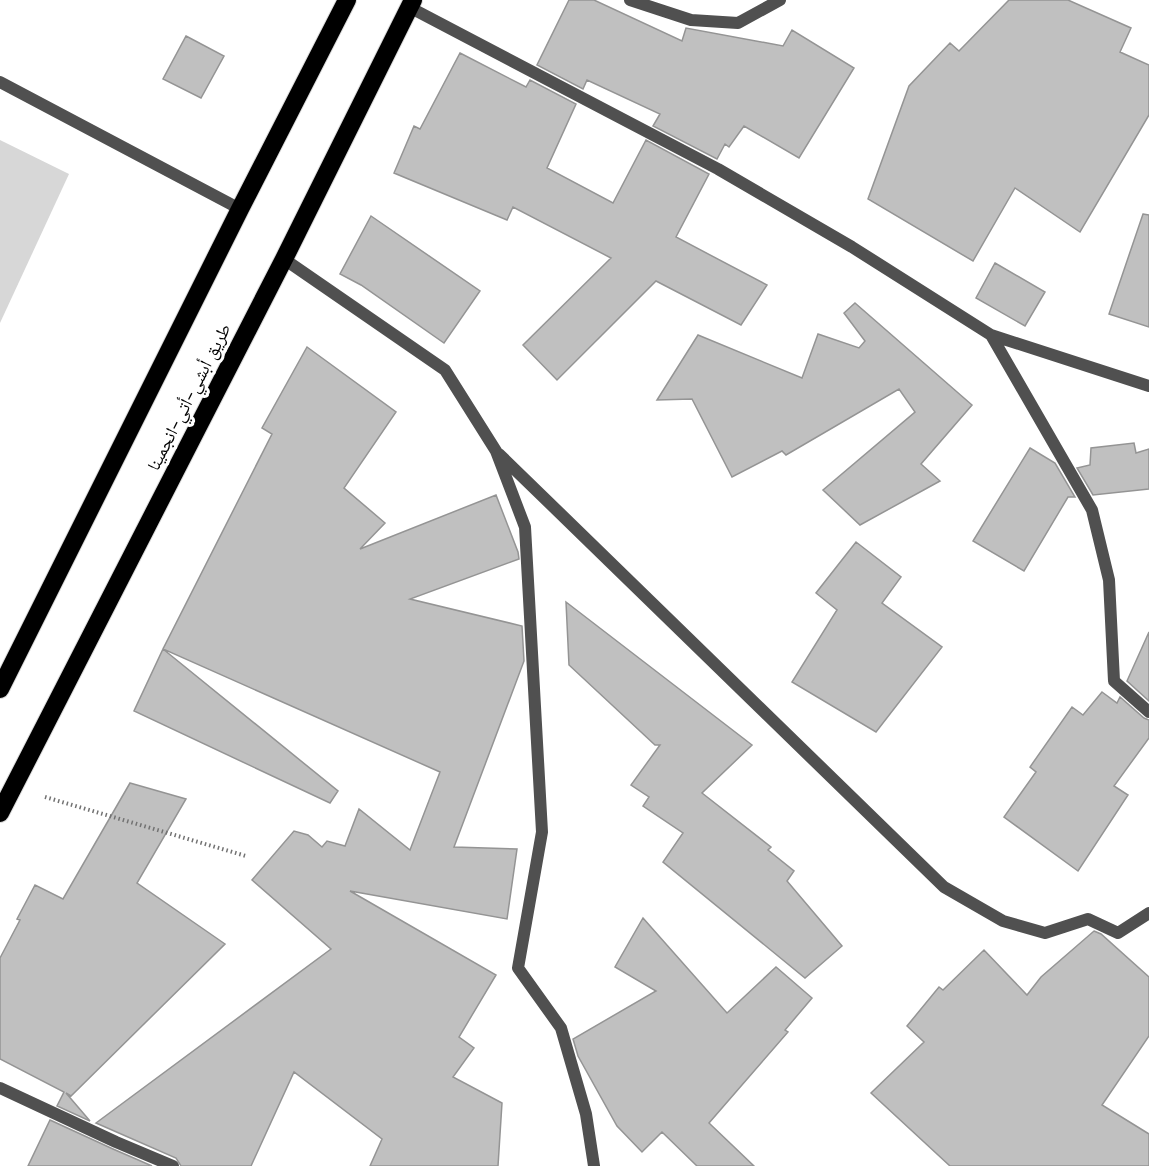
<svg xmlns="http://www.w3.org/2000/svg" width="1149" height="1166" font-family="'DM Sans','Noto Naskh Arabic',sans-serif">
<style>
.green{fill:#d7d7d7}
.building{fill:#c0c0c0;stroke:#949494;stroke-width:1.5}
.lines{fill:none;stroke-linecap:round;stroke-linejoin:round}
.highway-casing{stroke:#dbdbdb;stroke-width:20}
.path{stroke:#727272;stroke-width:4;stroke-dasharray:1.5 3;stroke-linecap:butt}
.street{stroke:#505050;stroke-width:12}
.highway{stroke:#000;stroke-width:18}
.labels{text-anchor:middle;dominant-baseline:central;stroke-width:6;stroke-linejoin:round;paint-order:stroke}
.street-label{font-size:18px;fill:#000;stroke:#fff}
</style>
<rect width="100%" height="100%" fill="#fff"/>
<path class="green" d="M0,140L69,174L0,323Z"/>
<path class="building" d="M569,0H594L682,41L686,28L783,46L792,30L854,68L799,158L744,126L729,147L725,144L717,159L653,126L660,114L587,80L583,89L537,65Z
M1009,0H1068L1131,28L1120,52L1149,65V115L1080,232L1015,188L973,261L868,199L909,86L950,43L959,51Z
M186,36L224,56L201,98L163,79Z
M460,53L526,87L530,80L576,104L547,168L613,203L646,140L709,174L676,237L767,285L741,325L656,281L557,380L523,345L611,258L513,207L507,220L394,173L414,126L420,129Z
M1143,214L1149,215V327L1109,314Z
M371,216L480,291L444,343L361,285L340,274Z
M995,263L1045,292L1025,326L976,298Z
M855,303L972,405L921,464L940,481L860,525L823,490L915,412L899,389L786,455L782,451L732,477L692,399L657,400L698,335L802,378L818,334L859,348L865,341L844,313Z
M307,347L396,412L344,488L385,523L360,549L496,495L518,552L519,559L410,599L522,626L524,661L454,847L517,849L507,919L350,891L496,975L459,1037L474,1048L453,1077L502,1103L498,1166H370L382,1139L294,1072L251,1166H181L176,1158L96,1123L331,949L252,880L294,831L308,835L322,847L327,841L345,846L359,809L410,850L440,772L163,649L272,434L262,428Z
M1134,443L1136,453L1149,449V489L1093,495L1077,468L1090,465L1091,448Z
M1030,448L1055,463L1075,497H1068L1024,571L973,541Z
M856,542L901,577L882,603L942,647L876,732L792,682L837,610L816,593Z
M566,602L752,745L702,793L771,847L768,850L794,871L787,881L842,946L805,978L663,862L683,833L643,806L649,797L631,785L660,745H655L569,665Z
M1149,632V701L1127,681Z
M163,649L338,791L330,803L134,711Z
M1102,692L1117,703L1120,697L1144,718L1149,720V738L1114,786L1128,795L1078,871L1004,817L1036,772L1030,767L1072,707L1083,715Z
M130,783L186,799L137,883L225,944L71,1096L66,1093L90,1121L57,1106L64,1092L0,1059V958L20,920L17,919L35,885L63,899Z
M643,918L727,1013L776,967L812,998L785,1030L788,1032L709,1123L754,1166H697L662,1132L642,1152L617,1126L578,1056L573,1039L656,991L615,967Z
M1094,931L1101,934L1149,977V1036L1102,1105L1149,1134V1166H950L871,1093L924,1042L907,1026L939,987L943,990L984,950L1027,995L1041,977Z
M50,1120L113,1149L152,1166H28Z"/>
<g class="lines">
<defs>
<path id="highway" d="M0,689L240,209L347,0
M0,813L284,259L413,0"/>
</defs>
<use href="#highway" class="highway-casing"/>
<path class="path" d="M45,797L246,856"/>
<path class="street" d="M630,0L691,20L738,23L780,0
M409,7L718,169L852,247L991,335L1149,386
M0,82L240,209
M284,259L445,370L496,451L525,527L542,832L518,968L561,1028L586,1114L594,1166
M991,335L1092,510L1109,580L1114,681L1149,712
M499,454L944,887L1003,921L1045,933L1088,919L1118,933L1149,913
M0,1088L116,1142L173,1166"/>
<use href="#highway" class="highway"/>
</g>
<g class="labels">
<g class="street-label">
<text transform="translate(189 397) rotate(-63)">طريق أبشي-أتي-انجمينا</text>
</g>
</g>
</svg>
